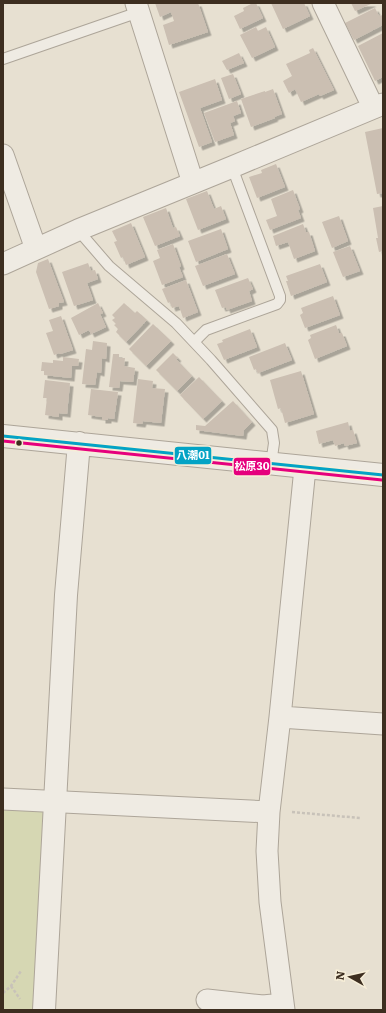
<svg xmlns="http://www.w3.org/2000/svg" width="386" height="1013" font-family="Literata,'Noto Sans JP',serif">
<style>
.green{fill:#d6d7b3}
.building{fill:#cbbfb2;filter:url(#shadow)}
.lines{fill:none;stroke-linecap:round;stroke-linejoin:round}
.service-casing{stroke:#ada599;stroke-width:12}
.minor-casing{stroke:#ada599;stroke-width:23}
.tertiary-casing{stroke:#ada599;stroke-width:24}
.path{stroke:#c8c2b9;stroke-width:2.5;stroke-dasharray:3 2;stroke-linecap:butt}
.service{stroke:#efebe3;stroke-width:10}
.minor{stroke:#efebe3;stroke-width:21}
.tertiary{stroke:#efebe3;stroke-width:22}
.bus-1-casing{stroke:#f7eed8;stroke-width:6}
.bus-2-casing{stroke:#f7eed8;stroke-width:6}
.bus-1{stroke:#03a3c5;stroke-width:3}
.bus-2{stroke:#e5007d;stroke-width:3}
.bus-dot{fill:#3d2e20;stroke:#f7eed8;stroke-width:1.5}
.line-badge{stroke:#f7eed8;stroke-width:1.5}
.badge-label{font-size:11px;text-anchor:middle;font-weight:bold;fill:#fff}
</style>
<defs>
<filter id="shadow"><feDropShadow dx="3.5" dy="3.5" stdDeviation="0" flood-color="#0004"/></filter>
</defs>
<rect width="100%" height="100%" fill="#e7e0d1"/>
<path class="green" d="M3,805L37,807L45,815L33,1010H3Z"/>
<path class="building" d="M155,3H198L208,32L169,45L163,25L174,21L171,12L160,17Z
M253,3H256L263,18L240,29L234,16L244,11L243,8Z
M271,3H304L310,16L283,29Z
M351,3H373L355,11Z
M375,8L379,16L383,15V25L354,40L345,23Z
M256,27L258,31L266,27L275,47L252,58L240,35Z
M383,33V77L375,81L358,46Z
M313,48L334,90L320,96L319,94L301,102L295,89L289,93L283,81L292,76L286,64L310,53L309,50Z
M239,53L244,63L227,70L222,61Z
M233,74L241,94L229,99L221,78Z
M215,79L222,100L200,108L212,142L199,147L179,92Z
M273,89L282,114L274,117L275,118L251,127L241,99L265,91V92Z
M237,101L241,113L233,116L235,121L230,123L234,135L215,142L204,113Z
M383,128V193L377,194L365,132Z
M276,164L285,187L257,198L249,177L262,173L261,170Z
M293,190L300,209L298,210L301,218L270,230L266,220L277,216L271,199Z
M207,191L214,209L221,206L226,219L198,230L186,199Z
M383,206V251L379,252L376,238H378L373,208Z
M166,208L173,228L176,227L180,236L155,246L143,217Z
M339,216L348,241L332,248L322,222Z
M131,223L145,257L126,265L123,257L121,258L114,242L117,241L112,231Z
M303,224L306,232H309L315,251L294,259L288,242L276,246L273,236Z
M221,229L228,249L196,262L188,241Z
M173,244L181,266L179,267L183,277L162,285L153,261L160,258L157,250Z
M350,246L360,271L343,277L333,252Z
M227,254L235,274L203,286L195,266Z
M48,259L64,302L59,303V306L49,309L36,272L38,263Z
M88,263L91,271L95,270L98,279L87,283L93,300L74,306L62,272Z
M320,264L327,282L291,296L286,281H288L286,276Z
M248,278L253,289L249,291L252,301L227,310L226,307L222,308L215,290Z
M186,280L198,312L183,318L179,306L172,308L170,302L168,303L162,289Z
M333,296L340,315L305,328L300,315L303,313L301,308Z
M98,303L103,313L100,314L106,327L91,334L89,330L79,335L71,318Z
M124,303L135,313L137,311L147,320L126,342L116,332L118,329L114,325L116,324L112,320L115,318L112,315Z
M61,316L73,350L60,354L59,353L54,355L46,333L53,331L49,320Z
M153,324L171,341L146,366L129,349Z
M336,325L339,333H342L347,346L315,359L308,340L311,338L310,335Z
M250,329L257,347L224,360L217,344L223,342L222,340Z
M93,341L107,343L106,359L102,358L101,373L97,372L95,385L82,384L86,349L92,350Z
M285,343L292,360L258,373L256,369L254,370L249,357Z
M173,353L178,358L176,359L192,376L177,391L156,370Z
M113,354H119V358H125L124,366L135,368L133,382L120,381L119,388L109,387Z
M63,357L79,359L78,366H72L71,378L44,375V371H41L42,362L53,363V360L63,361Z
M301,371L314,414L285,423L281,408L278,409L270,380Z
M199,377L222,401L203,419L180,395Z
M138,379L153,381L152,388L165,389L161,423L143,421L142,424L133,423Z
M45,380L70,383L67,414L59,413V417L45,415L47,398H43Z
M91,389L118,392L114,419L108,418V420H102V417L88,415Z
M233,401L252,422L244,430L243,436L196,430V425L205,426Z
M348,422L350,431L353,430L357,443L345,446L344,443L335,446L333,440L319,444L316,431Z"/>
<g class="lines">
<defs>
<path id="service" d="M3,59L139,12
M78,230L109,266L176,323L211,360L272,430L274,443L271,464
M194,342L206,330L277,304L280,300V296L232,167"/>
<path id="minor" d="M136,3L193,183
M323,3L373,107
M3,155L36,249
M3,264L78,230L232,167L383,104
M280,717L383,724
M3,799L269,812
M207,1000L263,1006L283,1004
M284,1010L270,902L267,851L269,812L280,717L305,468"/>
<path id="tertiary" d="M3,436L383,475
M44,1010L66,595L79,443"/>
</defs>
<use href="#service" class="service-casing"/>
<use href="#minor" class="minor-casing"/>
<use href="#tertiary" class="tertiary-casing"/>
<path class="path" d="M292,812L360,818
M11,986L20,999
M3,993L11,986L21,971"/>
<use href="#service" class="service"/>
<use href="#minor" class="minor"/>
<use href="#tertiary" class="tertiary"/>
<defs>
<path id="bus-1" d="M3,436L383,475"/>
<path id="bus-2" d="M3,441L382,480"/>
</defs>
<use href="#bus-1" class="bus-1-casing"/>
<use href="#bus-2" class="bus-2-casing"/>
<use href="#bus-1" class="bus-1"/>
<use href="#bus-2" class="bus-2"/>
</g>
<circle class="bus-dot" cx="19" cy="443" r="3.5"/>
<g class="line-badge">
<rect x="174" y="446" width="38" height="19" rx="4" fill="#03a3c5"/>
<rect x="233" y="457" width="38" height="19" rx="4" fill="#e5007d"/>
</g>
<g class="badge-label">
<text x="193" y="459">八潮01</text>
<text x="252" y="470">松原30</text>
</g>
<rect width="386" height="1013" fill="none" stroke="#3d2e20" stroke-width="8"/>
<g transform="translate(350 977) rotate(278)" stroke="#f7eed8" stroke-width="3" paint-order="stroke">
<path d="M0-3L7 15L0 10L-7 15Z" fill="#3d2e20"/>
<text y="-6" font-size="11" font-weight="bold" text-anchor="middle" fill="#3d2e20">N</text>
</g>
</svg>
